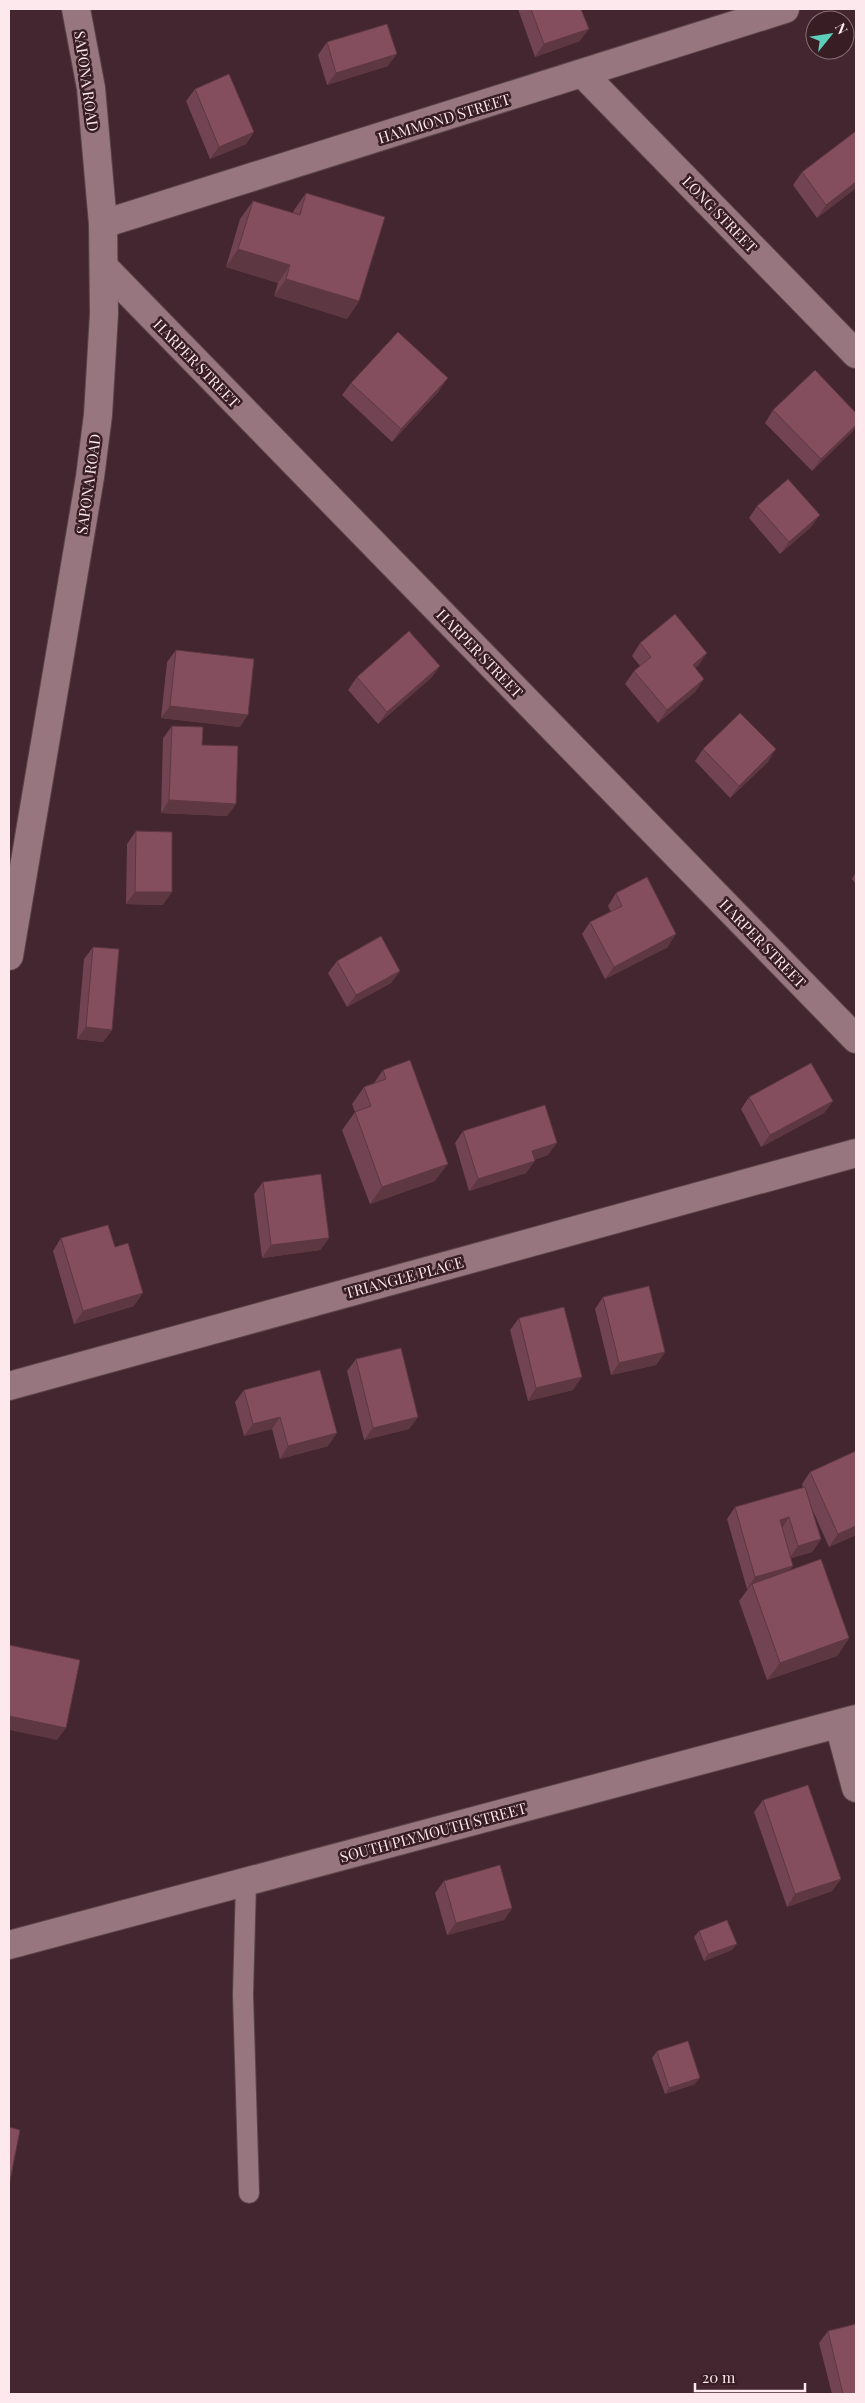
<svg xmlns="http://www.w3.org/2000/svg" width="865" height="2403" font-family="'Playfair Display',serif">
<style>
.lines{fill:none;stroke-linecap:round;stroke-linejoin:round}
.service-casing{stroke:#5b434a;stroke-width:22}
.minor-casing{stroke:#5b434a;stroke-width:30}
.tertiary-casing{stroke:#5b434a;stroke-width:30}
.service{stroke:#98767f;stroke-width:20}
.minor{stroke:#98767f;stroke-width:28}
.tertiary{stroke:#98767f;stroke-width:28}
.wall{fill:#724352}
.shaded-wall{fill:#5d3742}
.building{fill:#854e5f;stroke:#5d3742}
.labels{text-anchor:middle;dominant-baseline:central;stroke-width:5;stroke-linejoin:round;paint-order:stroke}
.street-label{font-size:15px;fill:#fce8ed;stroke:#381d25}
</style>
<rect width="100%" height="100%" fill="#43262f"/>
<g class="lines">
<defs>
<path id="service" d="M246,1882L243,1995L249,2193"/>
<path id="minor" d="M583,74L856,354
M103,224L785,9
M104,267L856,1039
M9,1386L856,1153
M839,1724L856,1788"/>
<path id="tertiary" d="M9,956L90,477L98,415L104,314L103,224L91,88L76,9
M9,1945L856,1719"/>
</defs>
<use href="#service" class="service-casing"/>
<use href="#minor" class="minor-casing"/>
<use href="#tertiary" class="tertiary-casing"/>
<use href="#service" class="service"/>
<use href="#minor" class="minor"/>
<use href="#tertiary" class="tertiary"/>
</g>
<path class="wall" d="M518,9H581L580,41L535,57Z
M327,42L388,66L327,85L318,55Z
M195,89L254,132L246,144L210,159L186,101Z
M802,172L856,188L817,218L793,185Z
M306,193L359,301L347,319L274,296L278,283L226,267L240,219L253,201L293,213L294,210Z
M351,383L439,391L392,442L342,395Z
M773,410L853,431L812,471L765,423Z
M757,506L811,527L780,554L749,518Z
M640,643L699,665L695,668L696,691L658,723L625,684L634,671L640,666L632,656Z
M176,650L240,727L161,718L167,662Z
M440,666L431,678L378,724L348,690L357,677Z
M172,726L202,745L236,804L227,816L161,813L163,738Z
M703,749L768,762L730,798L695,761Z
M136,831L163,905L126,904L127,844Z
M856,872V884L852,879Z
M616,893L668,947L605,979L582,934L590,922L611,912L608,906Z
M93,947L112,1030L103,1042L77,1039L84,959Z
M337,961L400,971L391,983L347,1007L328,973Z
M383,1070L435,1181L370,1204L342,1130L355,1112L352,1104L364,1087L374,1083Z
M749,1097L833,1101L824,1113L761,1147L741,1109Z
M463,1131L548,1155L534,1160L526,1173L469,1191L455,1143Z
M263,1182L329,1238L320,1250L262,1258L254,1194Z
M61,1238L115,1247L134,1306L74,1324L53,1251Z
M603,1297L665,1352L656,1365L611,1375L595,1309Z
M519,1318L573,1390L528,1401L510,1330Z
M356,1359L418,1417L409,1429L364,1440L347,1371Z
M244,1390L328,1446L280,1459L272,1429L244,1436L235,1402Z
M856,1451V1535L829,1547L809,1502L821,1539L812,1552L791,1558L790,1570L849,1638L837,1656L767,1680L739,1601L748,1589H747L727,1519L735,1507L803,1488L802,1484L810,1472Z
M763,1800L841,1879L832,1891L787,1907L754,1812Z
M444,1881L512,1908L504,1920L447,1935L435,1893Z
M699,1931L732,1950L704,1961L694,1937Z
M657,2051L695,2084L665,2094L652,2058Z
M828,2331L856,2394H832L819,2343Z"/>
<path class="shaded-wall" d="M589,29L580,41L535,57L544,44Z
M397,54L388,66L327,85L336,73Z
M254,132L246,144L210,159L219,147Z
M856,182V188L817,218L826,205Z
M238,249L290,265L278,283L226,267Z
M286,279L359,301L347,319L274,296Z
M448,378L439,391L392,442L401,429Z
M856,425V427L853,431L812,471L821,459Z
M820,515L811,527L780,554L789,542Z
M707,653L699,665L684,678L693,665Z
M440,666L431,678L378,724L387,712Z
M704,679L696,691L658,723L667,710Z
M170,706L248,715L240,727L161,718Z
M776,749L768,762L730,798L739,786Z
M169,800L236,804L227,816L161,813Z
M135,892H172L163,905L126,904Z
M676,934L668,947L605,979L614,967Z
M400,971L391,983L347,1007L356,995Z
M86,1027L112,1030L103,1042L77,1039Z
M833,1101L824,1113L761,1147L770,1135Z
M557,1143L548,1155L523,1164L532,1151Z
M535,1161L526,1173L469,1191L478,1179Z
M448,1164L435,1181L370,1204L382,1187Z
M329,1238L320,1250L262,1258L271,1245Z
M143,1293L134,1306L74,1324L83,1311Z
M665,1352L656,1365L611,1375L619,1363Z
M582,1377L573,1390L528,1401L536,1388Z
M280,1417L272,1429L244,1436L253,1424Z
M418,1417L409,1429L364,1440L373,1428Z
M337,1433L328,1446L280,1459L288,1446Z
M789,1517L781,1530L780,1520Z
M856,1526V1535L829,1547L838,1534Z
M821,1539L812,1552L789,1559L798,1546Z
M793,1566L784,1579L752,1584L748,1589H747L755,1577Z
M849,1638L837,1656L767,1680L780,1663Z
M9,1716L66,1728L57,1740L9,1730Z
M841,1879L832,1891L787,1907L795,1894Z
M512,1908L504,1920L447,1935L456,1923Z
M737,1944L732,1950L704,1961L708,1954Z
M700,2078L695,2084L665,2094L669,2088Z"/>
<path class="building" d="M531,9H581L589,29L544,44Z
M387,24L397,54L336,73L327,42Z
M229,74L254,132L219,147L195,89Z
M856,131V182L826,205L802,172Z
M306,193L385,217L359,301L286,279L290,265L238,249L253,201L300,215Z
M398,332L448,378L401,429L351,383Z
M815,370L856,413V425L821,459L773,410Z
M788,479L820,515L789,542L757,506Z
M675,614L707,653L693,665L704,679L667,710L634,671L651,657L640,643Z
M409,631L440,666L387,712L357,677Z
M176,650L254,659L248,715L170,706Z
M740,713L776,749L739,786L703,749Z
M172,726L203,727L202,745L238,746L236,804L169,800Z
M136,831L172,832V892H135Z
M647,877L676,934L614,967L590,922L622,906L616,893Z
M381,936L400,971L356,995L337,961Z
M93,947L119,949L112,1030L86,1027Z
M410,1060L448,1164L382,1187L355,1112L371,1106L364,1087L386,1079L383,1070Z
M811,1063L833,1101L770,1135L749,1097Z
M545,1105L557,1143L532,1151L535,1161L478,1179L463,1131Z
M321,1174L329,1238L271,1245L263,1182Z
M108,1225L115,1247L128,1243L143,1293L83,1311L61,1238Z
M649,1286L665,1352L619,1363L603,1297Z
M564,1307L582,1377L536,1388L519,1318Z
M401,1348L418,1417L373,1428L356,1359Z
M320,1370L337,1433L288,1446L280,1417L253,1424L244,1390Z
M856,1451V1526L838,1534L810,1472Z
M805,1487L821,1539L798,1546L789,1517L780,1520L793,1566L755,1577L735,1507Z
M821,1559L849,1638L780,1663L752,1584Z
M9,1645L80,1660L66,1728L9,1716Z
M808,1785L841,1879L795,1894L763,1800Z
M500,1865L512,1908L456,1923L444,1881Z
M727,1920L737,1944L708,1954L699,1931Z
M688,2041L700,2078L669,2088L657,2051Z
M9,2127L20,2130L9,2186Z
M856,2324V2394H843L828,2331Z"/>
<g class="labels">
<g class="street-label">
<text transform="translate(87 81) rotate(82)">SAPONA ROAD</text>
<text transform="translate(444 118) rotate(-17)">HAMMOND STREET</text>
<text transform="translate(720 214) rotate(46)">LONG STREET</text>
<text transform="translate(197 363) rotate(46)">HARPER STREET</text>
<text transform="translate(88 484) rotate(-82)">SAPONA ROAD</text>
<text transform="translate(480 653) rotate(46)">HARPER STREET</text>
<text transform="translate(763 943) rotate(46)">HARPER STREET</text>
<text transform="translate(404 1277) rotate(-15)">TRIANGLE PLACE</text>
<text transform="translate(433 1832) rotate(-15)">SOUTH PLYMOUTH STREET</text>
</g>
</g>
<rect width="865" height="2403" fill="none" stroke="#fce8ed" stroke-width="20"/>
<g transform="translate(830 35) rotate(60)"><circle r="24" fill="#381d25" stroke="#866e75"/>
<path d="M0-4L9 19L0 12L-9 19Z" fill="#5cceba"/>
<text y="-8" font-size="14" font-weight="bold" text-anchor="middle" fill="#fce8ed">N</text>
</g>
<path d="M695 2383v8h110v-8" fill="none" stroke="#fce8ed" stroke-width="2.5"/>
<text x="702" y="2383" font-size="15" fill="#fce8ed" stroke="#381d25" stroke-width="4" paint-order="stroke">20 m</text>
</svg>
